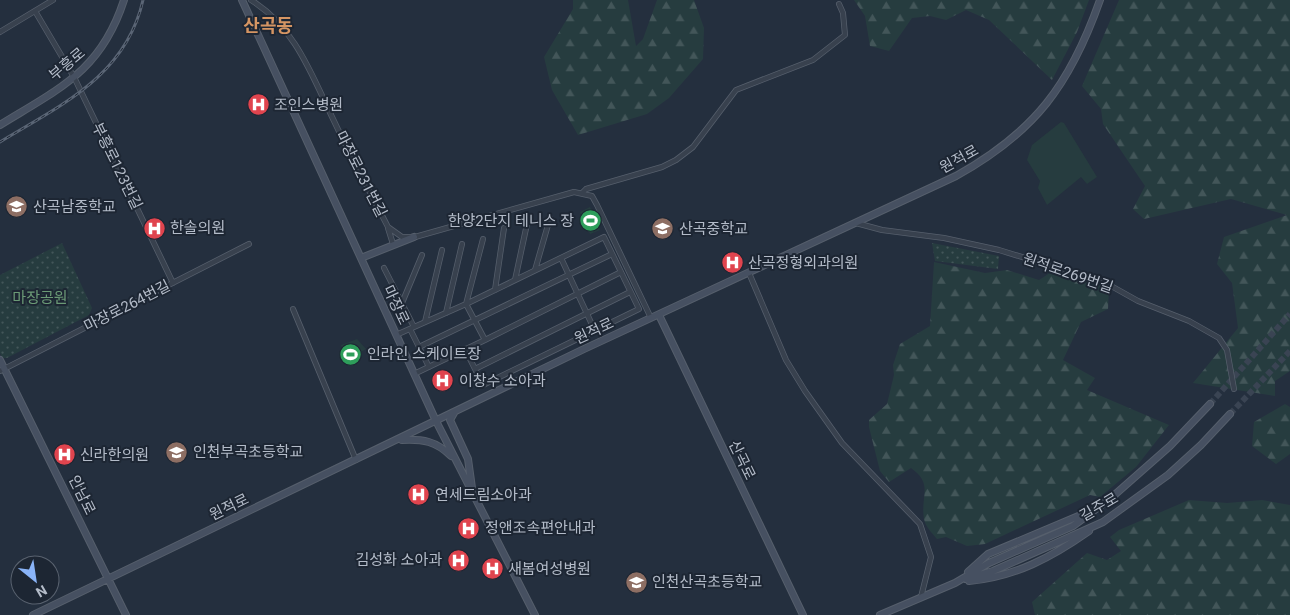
<svg xmlns="http://www.w3.org/2000/svg" width="1290" height="615" font-family="Roboto,'Noto Sans KR',sans-serif">
<style>
.forest{fill:url(#forest-firs)}
.park{fill:url(#park-dots)}
.garden{fill:#263c3f}
.lines{fill:none;stroke-linecap:round;stroke-linejoin:round}
.secondary-tunnel{stroke:#3a4453;stroke-width:6;stroke-dasharray:6 3;stroke-linecap:butt}
.street-casing{stroke:#565f6c;stroke-width:6}
.secondary-casing{stroke:#565f6c;stroke-width:8}
.street{stroke:#38414e;stroke-width:4.5}
.secondary{stroke:#465061;stroke-width:6}
.rail-casing{stroke:#5a6575;stroke-width:3}
.rail{stroke:#1d2633;stroke-width:1;stroke-dasharray:4;stroke-linecap:butt}
.labels{text-anchor:middle;dominant-baseline:central;stroke-width:4;stroke-linejoin:round;paint-order:stroke}
.street-label{font-size:15px;fill:#b4bcc9;stroke:#1d2633}
.poi-label{font-size:15px;fill:#b4bcc9;stroke:#1d2633;text-anchor:start}
.park-label{font-size:15px;fill:#6b9a76;stroke:#1d2633}
.quarter-label{font-size:18px;font-weight:bold;fill:#d59563;stroke:#1d2633}
</style>
<defs>
<pattern id="forest-firs" width="22" height="20" patternUnits="userSpaceOnUse" patternTransform="scale(1.25)"><rect width="22" height="20" fill="#263c3f"/><path d="M5 1l3.5 6h-7zM16 11l3.5 6h-7z" fill="#435659"/></pattern>
<pattern id="park-dots" width="8" height="8" patternUnits="userSpaceOnUse" patternTransform="scale(1.25)"><rect width="8" height="8" fill="#263c3f"/><path d="M2 2h.1M6 6h.1" fill="none" stroke="#435659" stroke-width="1.8" stroke-linecap="round"/></pattern>
</defs>
<rect width="100%" height="100%" fill="#242f3e"/>
<path class="forest" d="M573,0H628L636,46L643,39L657,0H694L704,28L703,59L669,98L647,114L578,135L552,90L544,57L573,9Z
M854,0H1089L1077,32L1052,80L989,20L966,10L946,20L930,16L912,18L889,51L870,46L865,16Z
M1119,0H1290V371L1275,381V396L1193,383L1238,328L1232,283L1217,264L1224,237L1287,215L1231,199L1144,219L1133,209L1145,186L1103,124L1101,109L1082,86Z
M934,262L985,273L1007,270L1039,280L1053,271L1109,288L1108,309L1081,322L1063,360L1095,378L1087,390L1169,425L1136,467L1100,497L1090,495L985,544L967,546L946,537L937,539C932,533 925,526 924,519C920,496 934,484 911,468L889,482L880,471L869,427V420L887,404L894,375L893,365L900,344L930,326Z
M1285,404L1290,407V454L1276,464L1252,446L1254,422Z
M1189,500L1227,503L1262,500L1290,505V615H1035L1032,602L1087,553L1107,560L1121,551L1110,537L1119,530Z"/>
<path class="park" d="M62,243L92,308L89,315L7,358H2L0,353V275Z
M932,243L999,256L998,269L935,261Z"/>
<path class="garden" d="M1061,122L1064,123L1097,177L1087,184L1081,177L1047,205L1038,188L1040,181L1027,160L1032,145Z
M590,207L600,230L590,234L580,212Z
M357,339L366,349L347,360L341,345Z"/>
<g class="lines">
<path class="secondary-tunnel" d="M1210,404L1290,314
M1230,414L1290,351"/>
<defs>
<path id="street" d="M251,0C296,28 312,76 334,121C351,157 370,192 388,227L402,237H415L574,192L592,196L597,205L651,318
M35,11L74,77L173,283
M0,32L53,0
M583,192L586,189L662,167L676,160L693,147L736,90L813,60L845,35L843,13L839,4
M856,223L882,230L944,238L999,250L1104,282L1138,301L1189,321L1219,338L1227,350L1234,389
M388,228L393,244
M561,258L595,331
M384,268L414,327
M535,270L550,218
M749,273L786,360L805,391L842,443L920,524L931,557L921,597
M515,280L527,224
M495,290L504,228
M402,303L422,255
M466,304L483,239
M293,309L356,460
M446,313L462,244
M425,322L442,250
M410,329L429,367
M396,335L466,304L485,340L414,374
M485,340L621,272
M419,347L612,254
M465,349L483,385L639,309L604,237L466,304
M475,369L630,292
M0,371L249,244"/>
<path id="secondary" d="M242,0L436,421L535,615
M0,125C60,88 101,71 124,0
M361,258L414,237
M659,315L803,615
M0,360L126,615
M454,413L450,420L468,459L472,488
M402,440C423,439 436,441 451,456
M968,572L988,554L1088,512
M966,579L993,571L1103,522L1168,475L1201,445L1230,414
M969,581C1015,577 1052,557 1089,531
M33,615L584,349L956,176C1035,132 1070,85 1100,0
M880,615L955,583L989,563L1073,526L1111,498L1170,446L1210,404"/>
</defs>
<use href="#street" class="street-casing"/>
<use href="#secondary" class="secondary-casing"/>
<use href="#street" class="street"/>
<use href="#secondary" class="secondary"/>
<defs>
<path id="rail" d="M0,142C61,105 126,76 143,0"/>
</defs>
<use href="#rail" class="rail-casing"/>
<use href="#rail" class="rail"/>
</g>
<defs>
<symbol id="hospital-disc" viewBox="-11 -11 22 22"><circle r="9.5" fill="#e0444e" stroke="#1d2633"/><path d="M-5-5h3v3.5h4V-5h3V5h-3V1.5h-4V5h-3Z" fill="#fff"/></symbol>
<symbol id="school-disc" viewBox="-11 -11 22 22"><circle r="9.5" fill="#8d6e63" stroke="#1d2633"/><path d="M0-5L7-2L0 1L-7-2ZM-4 1L0 2.5L4 1V4Q0 6-4 4Z" fill="#fff"/></symbol>
<symbol id="stadium-disc" viewBox="-11 -11 22 22"><circle r="9.5" fill="#2e9e5b" stroke="#1d2633"/><path d="M0-5a6.5 5 0 1 0 0 10a6.5 5 0 1 0 0-10ZM-3.5-1.8h7v3.6h-7Z" fill="#fff"/></symbol>
</defs>
<g fill-rule="evenodd">
<use href="#hospital-disc" x="246" y="92" width="25" height="25"/>
<use href="#school-disc" x="4" y="194" width="25" height="25"/>
<use href="#stadium-disc" x="578" y="208" width="25" height="25"/>
<use href="#hospital-disc" x="142" y="216" width="25" height="25"/>
<use href="#school-disc" x="650" y="216" width="25" height="25"/>
<use href="#hospital-disc" x="720" y="250" width="25" height="25"/>
<use href="#stadium-disc" x="338" y="342" width="25" height="25"/>
<use href="#hospital-disc" x="430" y="368" width="25" height="25"/>
<use href="#school-disc" x="164" y="440" width="25" height="25"/>
<use href="#hospital-disc" x="52" y="442" width="25" height="25"/>
<use href="#hospital-disc" x="406" y="482" width="25" height="25"/>
<use href="#hospital-disc" x="456" y="516" width="25" height="25"/>
<use href="#hospital-disc" x="446" y="548" width="25" height="25"/>
<use href="#hospital-disc" x="480" y="556" width="25" height="25"/>
<use href="#school-disc" x="624" y="570" width="25" height="25"/>
</g>
<g class="labels">
<g class="street-label">
<text transform="translate(67 64) rotate(-40)">부흥로</text>
<text transform="translate(959 159) rotate(-29)">원적로</text>
<text transform="translate(117 166) rotate(64)">부흥로123번길</text>
<text transform="translate(361 174) rotate(63)">마장로231번길</text>
<text transform="translate(1068 273) rotate(19)">원적로269번길</text>
<text transform="translate(396 305) rotate(65)">마장로</text>
<text transform="translate(127 306) rotate(-27)">마장로264번길</text>
<text transform="translate(594 331) rotate(-25)">원적로</text>
<text transform="translate(742 460) rotate(64)">산곡로</text>
<text transform="translate(82 495) rotate(64)">안남로</text>
<text transform="translate(229 507) rotate(-26)">원적로</text>
<text transform="translate(1099 507) rotate(-30)">길주로</text>
</g>
<g class="poi-label">
<text x="274" y="105">조인스병원</text>
<text x="33" y="207">산곡남중학교</text>
<text x="574" y="221" text-anchor="end">한양2단지 테니스 장</text>
<text x="170" y="228">한솔의원</text>
<text x="679" y="229">산곡중학교</text>
<text x="748" y="263">산곡정형외과의원</text>
<text x="367" y="354">인라인 스케이트장</text>
<text x="459" y="381">이창수 소아과</text>
<text x="193" y="452">인천부곡초등학교</text>
<text x="80" y="455">신라한의원</text>
<text x="435" y="495">연세드림소아과</text>
<text x="485" y="528">정앤조속편안내과</text>
<text x="442" y="560" text-anchor="end">김성화 소아과</text>
<text x="508" y="569">새봄여성병원</text>
<text x="652" y="582">인천산곡초등학교</text>
</g>
<g class="park-label">
<text x="40" y="298">마장공원</text>
</g>
<g class="quarter-label">
<text x="268" y="25">산곡동</text>
</g>
</g>
<g transform="translate(35 580) rotate(150)"><circle r="24" fill="#1d2633" stroke="#59626f"/>
<path d="M0-4L9 19L0 12L-9 19Z" fill="#8ab4f8"/>
<text y="-8" font-size="14" font-weight="bold" text-anchor="middle" fill="#b4bcc9">N</text>
</g>
</svg>
